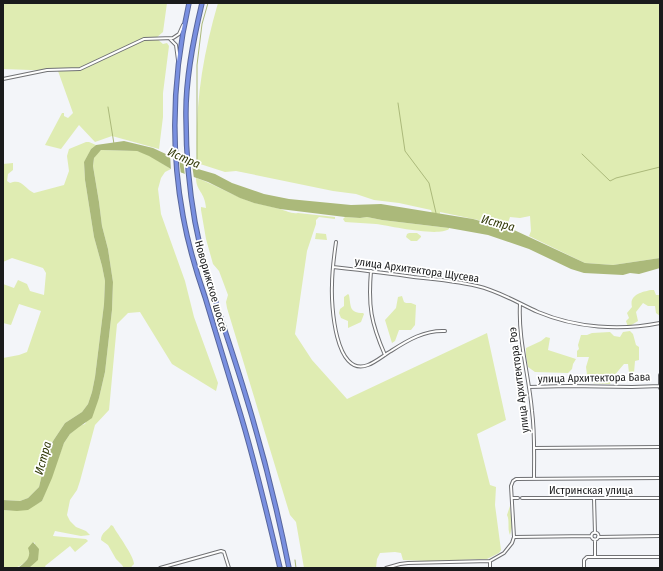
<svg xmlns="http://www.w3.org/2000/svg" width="663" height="571" font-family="'Fira Sans Condensed',sans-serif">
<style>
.green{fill:#dfecb2}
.water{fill:#abb97a}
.pier{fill:#f3f5f9}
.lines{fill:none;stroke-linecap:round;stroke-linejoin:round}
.stream{stroke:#abb97a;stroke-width:1}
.street-casing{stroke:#707174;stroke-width:4}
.highway-casing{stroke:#58669b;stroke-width:5.5}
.street{stroke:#fff;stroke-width:2}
.highway{stroke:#798fe0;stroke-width:3.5}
.labels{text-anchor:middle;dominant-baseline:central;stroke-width:3.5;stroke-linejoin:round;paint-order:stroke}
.street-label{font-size:11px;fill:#1a1b1c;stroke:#fff}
.water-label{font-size:12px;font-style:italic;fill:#313908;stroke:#fff}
</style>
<rect width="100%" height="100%" fill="#f3f5f9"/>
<path class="green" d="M3,3H167L163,32L156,38L163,44L167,43L169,46L163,93V117L159,149L112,136L95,142L79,125L61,149L45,145L62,113H64V116L68,118L73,113L58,71L3,69Z
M218,3H660V258L613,265L585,263L529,236L531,231L530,216L520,218L510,217L507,226L440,212V214L432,213L431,210L399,203L374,200L356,194L333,191L236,171L225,172L197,163C195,105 202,58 218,3Z
M86,142H89L96,145L91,149L84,163L85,180L94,237L102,266L105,281L104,304L95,377L92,392L88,404L82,412L65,423L55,438L48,449L39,487L28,498L20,501L3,500V358L19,355L27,352L41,311L19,304L11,325L3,323V284L14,288L18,280L27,284L30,291L44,295L46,273L43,268L12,258L3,262V164L13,163V170L8,174L7,181L10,183C22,178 25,189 34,193L64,185L69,171L67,156L69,149Z
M101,150L137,151L147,154L171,169L165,172L161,178L158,189L161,214L185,281L194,317L218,383L216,391L172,364L140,312L128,313L117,324L109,410L95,425L80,481L77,490L70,500L67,515L70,521L76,527L86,531L90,535L81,536L55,531L53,536L86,539L88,541L75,552L70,546L45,566L46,568H29L32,565L35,543L33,542L29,551V558C19,568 18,568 3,568V510C21,511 27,509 42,501L64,443L70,434L79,426L85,424L99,398L105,372L112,310L113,282L108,249L102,226L99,202L93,166L94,158L97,153Z
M196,178C212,183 226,192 241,198C254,204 267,205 280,209C287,211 291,214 298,213L335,217V219L319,217L316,220V224L307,251L295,334L312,360L347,399L487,333L506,420L477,434L490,485L496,487L495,505L501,550L499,553L487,559L428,561L403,560L401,553L395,552L380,553L377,559L376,568H304L296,522L290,515L227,308L226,302L228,295L219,271L213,264L206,239L201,210V207L206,208C205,192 196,191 196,178Z
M345,217L360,218L367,217L382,220L449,228V229C438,237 391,226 376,224C366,223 355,223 345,222L343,219Z
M316,233L326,234L327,240L315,239Z
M409,233H417L421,236V237L417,241H411L406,237L407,234Z
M651,290H654L656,295H660V316L656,313L655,306H648L643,303L636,312L638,321L628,327L626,321L629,318L627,313L632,307C629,295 641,292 651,290Z
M348,294L349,295C351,306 349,313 363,313L364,314L361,322L348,328V321L341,318L339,313L340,309L344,306V297Z
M402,296L404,302L406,303H411L416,305L415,325L411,330H399L395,341L392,343L385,320L396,308L398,297Z
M630,331L633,334L636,345L639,347V360L635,361L634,373L631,375L629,373L628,364H624L613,377L610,384L590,383L588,382L586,367L589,357H577V351L579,349L578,345L581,335H587L592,333L610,332L614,336L620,337L623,332Z
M546,337L550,338L548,350L576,359L573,364L572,369L568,373L535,372L528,367L526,356V348L541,341Z
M510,506L512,527L510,535C507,528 510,521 507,515Z
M111,525L113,526C118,535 134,556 134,564L132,566L131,568H124L122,565L116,559L108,545L101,540C101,532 108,531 111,525Z"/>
<path class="water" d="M124,141L153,148L198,169L215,174L232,183L264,194L289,199L351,205L381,204L473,219L514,230L585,263L613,265L660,258V268L639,274L630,273L623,275L584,273L571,269L529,249L488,235L449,228L382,220L367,217L360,218L345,217L280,209L254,203L240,198L208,182L171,169L149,156L137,151L101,150L94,158L93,166L99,202L102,226L108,249L113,282L112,310L105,372L99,398L92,418L79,427L70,434L64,443L52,478L42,501L28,510L17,511L3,510V500L20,501L28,498L39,487L48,449L55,438L65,423L82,412L88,404L92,392L95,377L104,304L105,281L102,266L94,237L85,180L84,162L91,149L96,145Z
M33,542L39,549L38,560L29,568H18C25,562 32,558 28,548Z"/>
<path class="pier" d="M170,153L179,158L181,175L171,171Z
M183,160L192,164L194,179L185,176Z"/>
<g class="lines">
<path class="stream" d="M398,103L405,151L429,183L436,213
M108,107L114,144
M582,154L610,181L616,178L660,167
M197,167V65L202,24L208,3
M295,560L296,568"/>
<defs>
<path id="street" d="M170,39L176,45L178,60
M3,79L47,70L80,69L144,39L173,38L179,34L183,25
M336,242C334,256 332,270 332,285C331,304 335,378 368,365C376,362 384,355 391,351C408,340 425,330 445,331
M333,267C360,270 387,273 414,277C435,279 457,281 477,286C499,291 518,303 538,312C576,328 620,331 660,323
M371,271C368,306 371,323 385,355
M520,304C518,340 529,375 532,411C535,433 534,456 534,478
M660,375V388
M529,387L568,386L632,387L660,386
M534,448L660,447
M512,498H518
M522,498H660
M594,498L595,533
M591.5 536a3.5 3.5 0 1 1 7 0a3.5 3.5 0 1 1-7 0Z
M514,537L591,536
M598,537L660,536
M595,540V557
M490,561V568
M160,568L221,551L224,552L229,568
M386,568L400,564L408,563L490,561L504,553L512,543L514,537L511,486L513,481L516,479L660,478
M584,568V560L587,557H660"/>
<path id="highway" d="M189,3C173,73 170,145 183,216C188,244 196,271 205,297C217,337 229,376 241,416C256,466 268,517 280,568
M202,3C193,41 185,81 186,119C186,154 189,188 195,222C206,279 227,334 244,390C262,448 277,508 289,568"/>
</defs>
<use href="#street" class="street-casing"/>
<use href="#highway" class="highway-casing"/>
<use href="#street" class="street"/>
<use href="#highway" class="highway"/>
</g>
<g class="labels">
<g class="street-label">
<text transform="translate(417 270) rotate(8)">улица Архитектора Щусева</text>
<text transform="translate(211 286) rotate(74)">Новорижское шоссе</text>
<text transform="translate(594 378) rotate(-1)">улица Архитектора Бава</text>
<text transform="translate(519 380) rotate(-97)">улица Архитектора Роэ</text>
<text x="591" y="490">Истринская улица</text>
</g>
<g class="water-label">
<text transform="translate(184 158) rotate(24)">Истра</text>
<text transform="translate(498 223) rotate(15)">Истра</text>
<text transform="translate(43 458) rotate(-74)">Истра</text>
</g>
</g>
<rect width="663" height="571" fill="none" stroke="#1a1b1c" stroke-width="8"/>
</svg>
